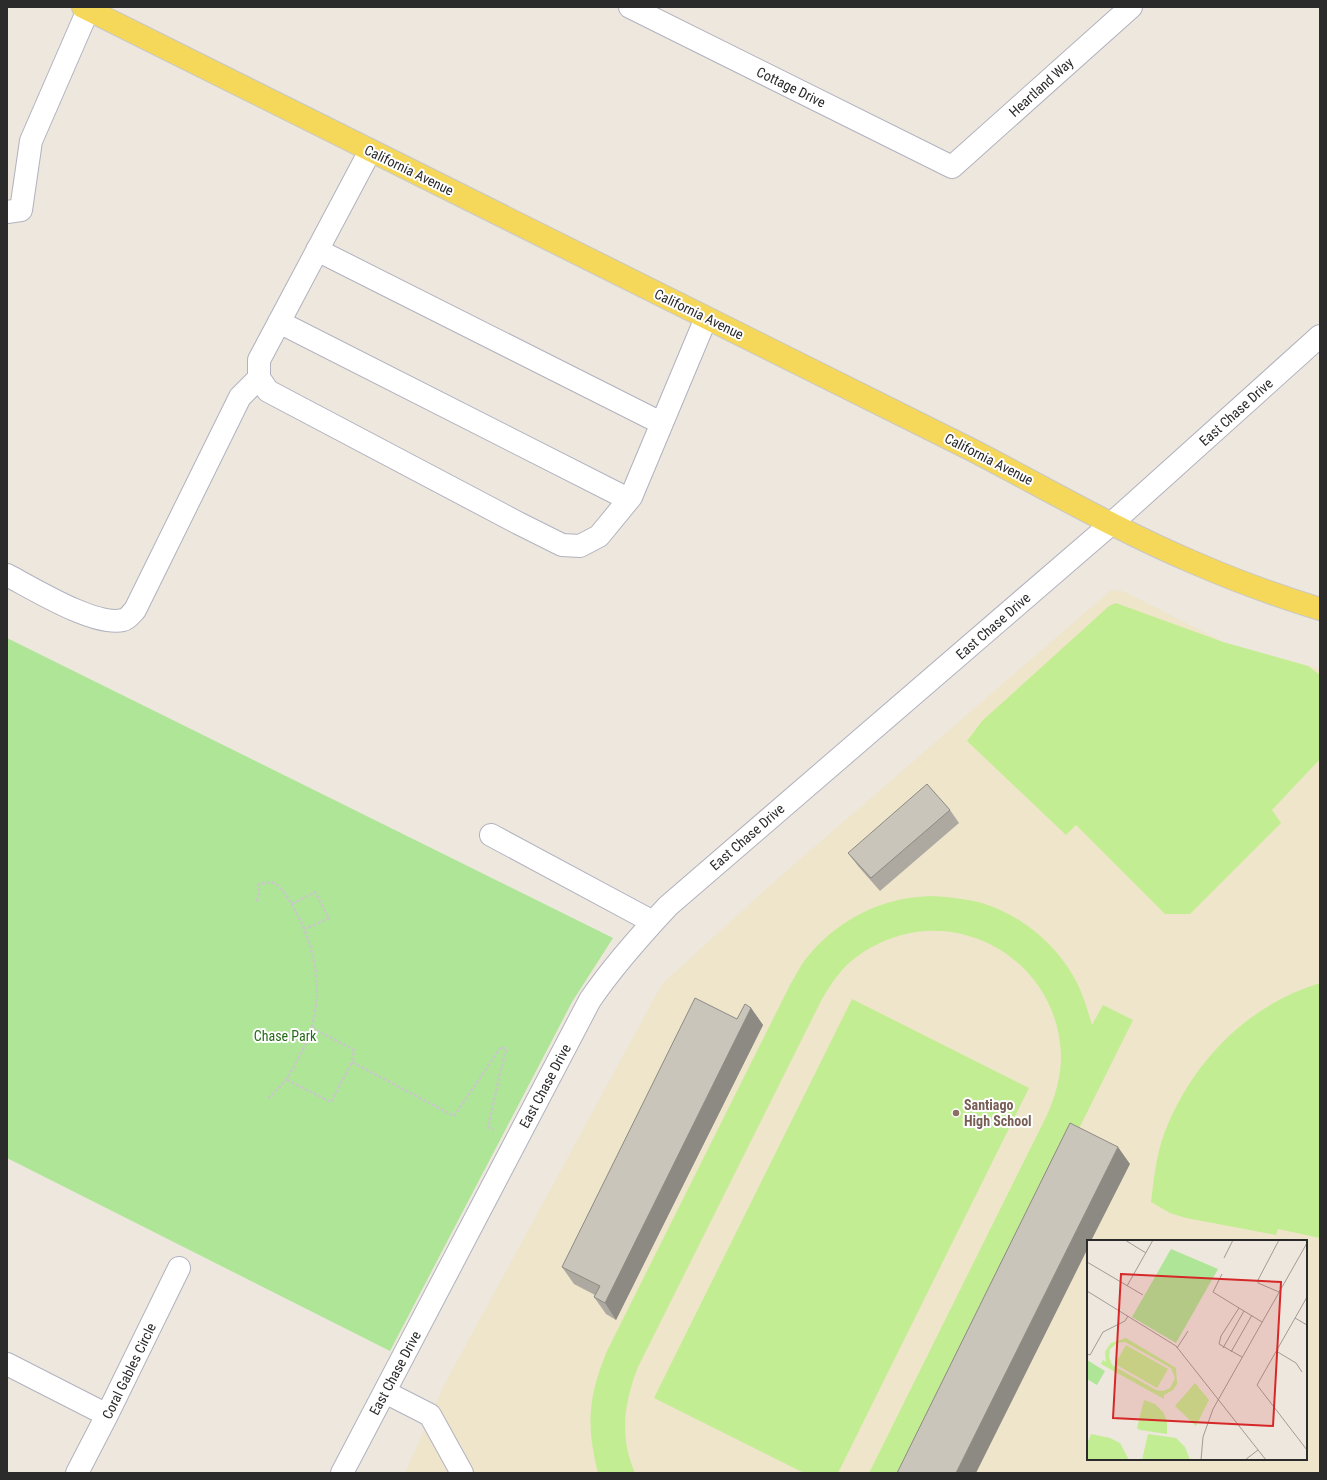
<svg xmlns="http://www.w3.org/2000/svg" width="1327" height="1480" font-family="'Roboto Condensed',sans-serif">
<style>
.education{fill:#efe5cb;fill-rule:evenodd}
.green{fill:#aee597}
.pitch{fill:#c3ed93}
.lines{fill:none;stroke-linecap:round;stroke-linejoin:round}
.minor-casing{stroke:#b1b2bf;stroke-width:24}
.major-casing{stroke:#c8c8c8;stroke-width:24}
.path{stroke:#c8c8c8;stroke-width:2.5;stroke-dasharray:3 2;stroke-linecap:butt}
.minor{stroke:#fff;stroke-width:22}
.major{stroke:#f5d75a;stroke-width:22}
.wall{fill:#ada9a1}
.shaded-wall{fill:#8d8a83}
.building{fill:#c9c5bb;stroke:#8d8a83}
.education-dot{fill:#8d6e63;stroke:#fff;stroke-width:1.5}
.labels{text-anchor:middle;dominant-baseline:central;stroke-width:4;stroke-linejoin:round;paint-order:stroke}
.street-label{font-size:14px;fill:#2b2b2b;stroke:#fff}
.park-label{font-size:14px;fill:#266a18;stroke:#fff}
.education-label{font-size:14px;font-weight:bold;fill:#785e54;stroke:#fff;text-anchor:start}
.inset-road{fill:none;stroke:#9f9c96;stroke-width:1}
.view{fill:#d62828;fill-opacity:0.15;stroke:#d62828;stroke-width:2}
.inset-edge{fill:none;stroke:#2b2b2b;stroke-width:2}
</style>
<rect width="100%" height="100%" fill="#ede7dd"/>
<path class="education" d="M1111,590L1122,591L1131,595L1223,642L1320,669V1473H405L444,1385L662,984L768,887ZM1088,1241H1306V1459H1088Z"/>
<path class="green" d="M7,638L613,938L572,1002L390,1351L7,1158Z"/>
<path class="pitch" d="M1116,603L1223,642L1308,666L1320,675V759L1272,810L1281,823L1190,914H1165L1076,825L1066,835L967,741L982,721L1109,606Z
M933,896C950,897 966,899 982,903C1022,915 1060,947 1078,985C1084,998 1088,1011 1092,1025L1103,1005L1133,1020L908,1473H869L1047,1115C1055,1097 1061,1077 1061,1057C1060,983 997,926 924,931C894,934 864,947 843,969C834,979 827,990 821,1001L638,1367C624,1403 619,1436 635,1473H598C586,1425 588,1397 607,1351L790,985C794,978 798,971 802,964C826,930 867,904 909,898C917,897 925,896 933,896Z
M1320,983V1238L1278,1229L1276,1235L1186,1218L1170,1213L1151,1202C1154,1179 1156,1156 1164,1134C1191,1063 1247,1005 1320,983Z
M852,999L1029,1088L838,1473H804L654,1398Z"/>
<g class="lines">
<defs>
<path id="minor" d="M630,7L952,167L1131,7
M370,151L259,360V378L268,391L518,523L562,545L580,546L599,536L631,497L706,318
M7,212L21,210L31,141L88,10
M317,250L661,423
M279,322L628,499
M7,575C34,589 95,627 123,620C128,619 132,613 135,610L240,397L259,378
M491,835L653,922
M7,1364L107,1415
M385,1392L430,1415L462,1473
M77,1473L107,1415L179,1268
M342,1473L590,1000C613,966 640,936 668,906L1111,524L1320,336"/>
<path id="major" d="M83,7L974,451C1047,489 1119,531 1195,563C1236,581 1278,596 1320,609"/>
</defs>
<use href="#minor" class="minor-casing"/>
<use href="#major" class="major-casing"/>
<path class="path" d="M257,901L259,892V884C264,883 270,882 274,883C282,886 292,905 296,912C321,959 325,1010 299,1057C289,1076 285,1084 268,1098
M292,904L315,892L329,918L305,929
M312,1028L354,1050L352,1062L454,1116L501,1047L507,1049L504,1056L488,1127L494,1130
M287,1080L331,1102L352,1062"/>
<use href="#minor" class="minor"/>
<use href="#major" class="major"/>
</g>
<path class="wall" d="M950,810L959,823L880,891L858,866L848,853Z
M751,1008L763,1025L616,1320L606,1314L594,1297L595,1295L574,1284L562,1267L737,1019Z"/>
<path class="shaded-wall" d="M751,1008L763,1025L616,1320L605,1303Z
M1118,1147L1130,1164L1091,1241H1088V1248L976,1473H956Z"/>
<path class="building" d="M927,784L950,810L871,878L848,853Z
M695,998L737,1019L745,1004L751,1008L605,1303L594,1297L600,1286L562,1267Z
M1070,1123L1118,1147L956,1473H897Z"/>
<circle class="education-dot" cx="956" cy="1113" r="4"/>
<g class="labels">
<g class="street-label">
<text transform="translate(791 87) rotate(26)">Cottage Drive</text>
<text transform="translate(1041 87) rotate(-42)">Heartland Way</text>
<text transform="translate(409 170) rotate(26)">California Avenue</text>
<text transform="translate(699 314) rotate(26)">California Avenue</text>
<text transform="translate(1236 412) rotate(-42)">East Chase Drive</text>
<text transform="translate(989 459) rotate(27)">California Avenue</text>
<text transform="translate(993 626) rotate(-41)">East Chase Drive</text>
<text transform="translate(747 837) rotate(-41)">East Chase Drive</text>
<text transform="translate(545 1086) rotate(-62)">East Chase Drive</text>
<text transform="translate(129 1371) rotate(-64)">Coral Gables Circle</text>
<text transform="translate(395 1373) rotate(-62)">East Chase Drive</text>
</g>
<g class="park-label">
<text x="285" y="1036">Chase Park</text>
</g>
<g class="education-label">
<text x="964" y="1105">Santiago<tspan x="964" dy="16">High School</tspan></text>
</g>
</g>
<g transform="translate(1087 1240)">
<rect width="220" height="220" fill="#ede7dd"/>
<path d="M84,9L131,29L89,103L45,77ZM0,120L18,131L10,145L0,139Z" fill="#aee597"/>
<path d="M39,98L89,128L90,144L86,150L77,155V159L14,124L16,120L19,122L18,112L24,103ZM38,102L84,128L88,138L83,148L76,151L69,150L25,125L22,117L23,109L30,103ZM39,105L81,129L70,148L28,124ZM108,143L122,160L109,186L88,166ZM57,160L68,164L76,172L80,181V194L53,190L50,188ZM4,194L23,198L33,203L42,220H0V204ZM61,194L89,198L98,207L103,220H55Z" fill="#c3ed93" fill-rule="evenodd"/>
<path class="inset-road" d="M38,0L59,13M137,18L146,0M0,22L56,55M135,34L126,52L152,68M40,46L66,0M0,51L89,106L179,220M192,52L171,43V40L192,0M220,57L170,145L220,210M208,78L220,85M90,108L101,91M136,108L157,71M189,111L209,123L215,132M144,112L165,75M0,114L3,115L16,92L38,81L41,76M155,117L132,104L134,96L152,68L175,82M114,220L116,197L126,169L220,3M158,220L171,210"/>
<path class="view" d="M34,34L194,42L186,186L26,178Z"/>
<rect width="220" height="220" class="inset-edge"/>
</g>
<rect width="1327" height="1480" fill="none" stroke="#2b2b2b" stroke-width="16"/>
</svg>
